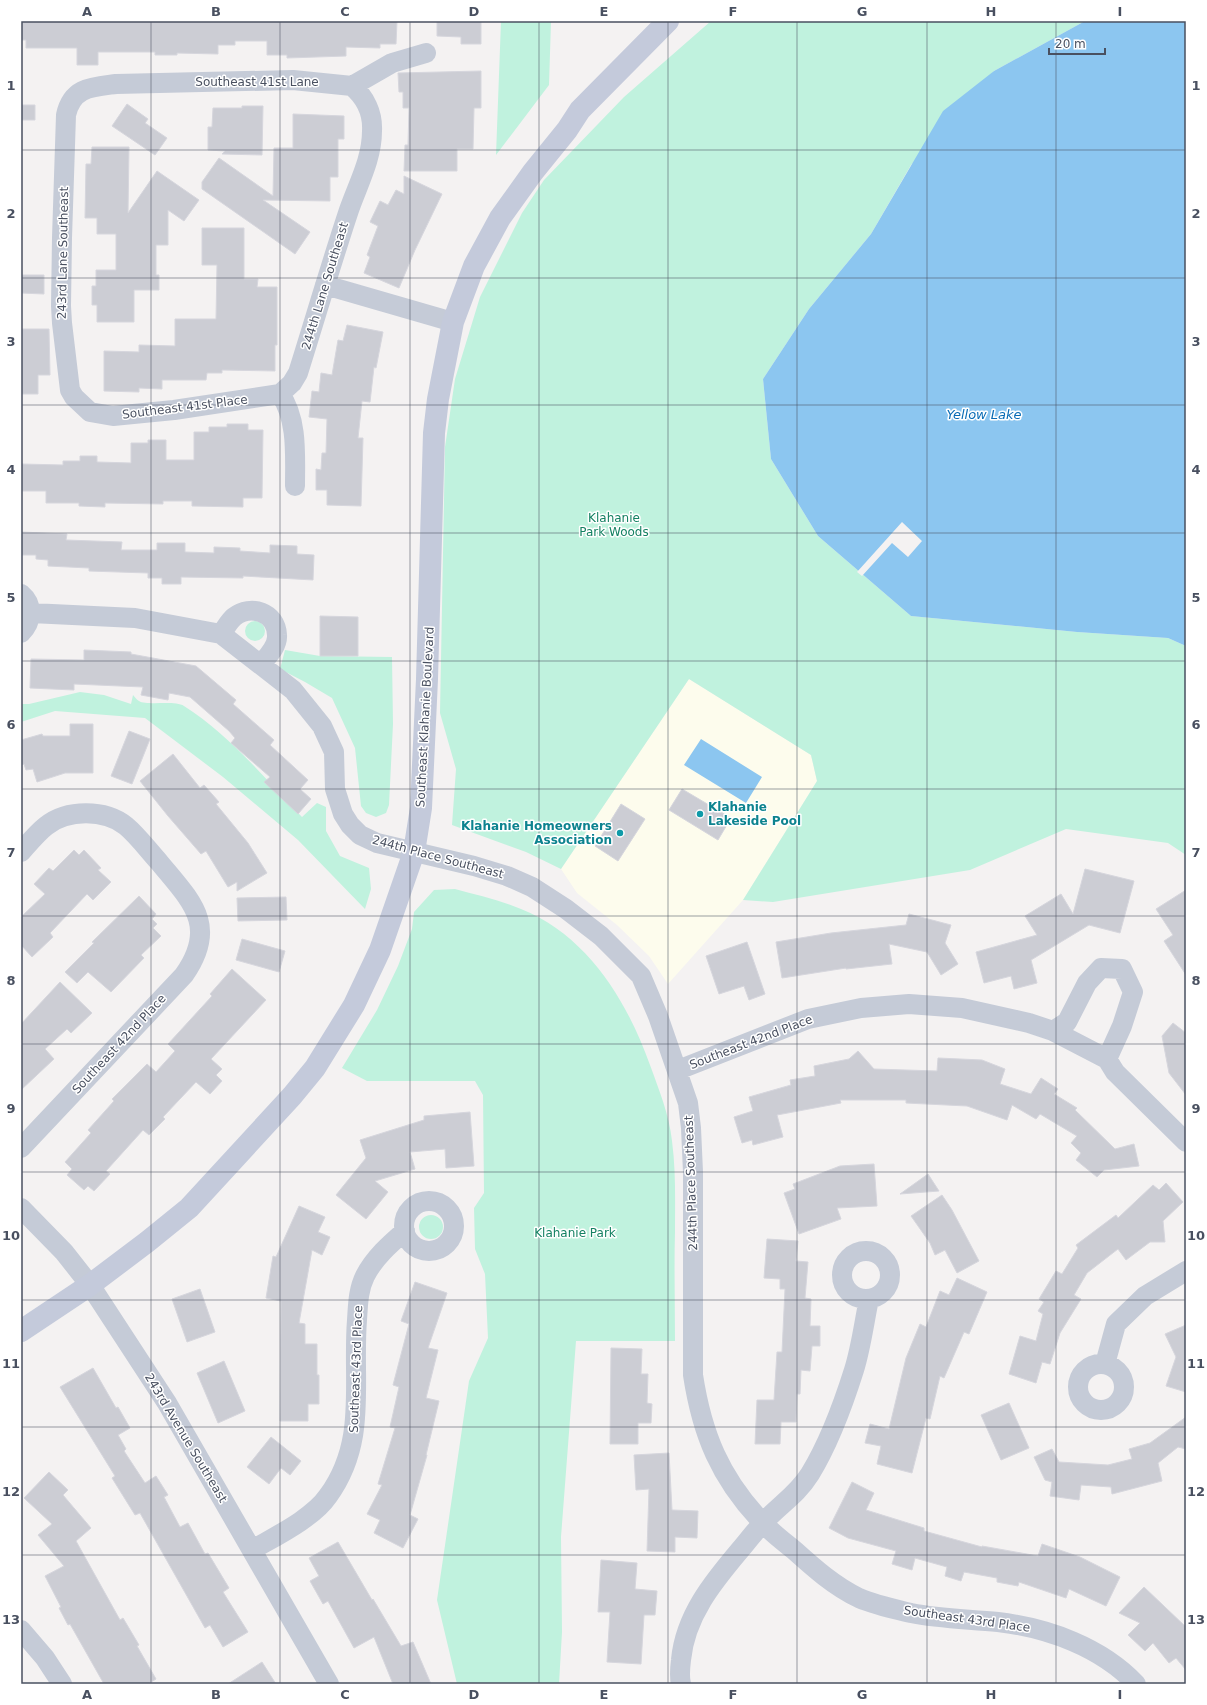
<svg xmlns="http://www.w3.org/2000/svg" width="1207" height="1705" font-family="'DejaVu Sans',sans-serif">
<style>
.commercial{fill:#fdfced}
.green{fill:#c0f2de}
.water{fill:#8cc6f0}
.pier{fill:#f4f2f2}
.building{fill:#cccdd4;stroke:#d6d6dd}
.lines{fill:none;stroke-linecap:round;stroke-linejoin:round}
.street{stroke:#c5cbd7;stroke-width:20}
.secondary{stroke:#c4cadb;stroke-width:22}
.grid{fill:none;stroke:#495060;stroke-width:1;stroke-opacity:0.55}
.culture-dot{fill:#0f9aa8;stroke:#fff;stroke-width:1.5}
.labels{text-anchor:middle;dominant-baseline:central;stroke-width:3;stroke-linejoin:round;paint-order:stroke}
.street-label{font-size:12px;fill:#495060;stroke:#fff}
.park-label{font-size:12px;fill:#148162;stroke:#fff}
.culture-label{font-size:12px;font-weight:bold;fill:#0d838f;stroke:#fff;text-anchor:start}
.water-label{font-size:13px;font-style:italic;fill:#076bb5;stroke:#fff}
.neatline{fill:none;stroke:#495060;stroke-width:1.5}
.grid-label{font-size:13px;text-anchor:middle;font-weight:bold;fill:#495060}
</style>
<rect width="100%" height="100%" fill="#f4f2f2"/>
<path class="commercial" d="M689,679L811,755L817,781L743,900L668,984L649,956L617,925L577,893L561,869Z"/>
<path class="green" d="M501,21H551L549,85L496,155Z
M711,21H1085L994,71L911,165L871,234L809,309L763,379L771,459L818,536L911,616L1077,632L1168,638L1186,646V855L1168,843L1066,829L970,870L773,902L743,900L817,781L811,755L689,679L561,869L526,852L452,825L456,769L440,713L445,447L455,379L480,297L522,213L544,180L624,97Z
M245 631a10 10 0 1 1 20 0a10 10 0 1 1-20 0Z
M285,650L320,656L392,657L393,724L389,805L386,813L376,817L366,813L361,806L355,748L332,698L305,682L280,669Z
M80,692L104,695L131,704L133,695C135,697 137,700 139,701C147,706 175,700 184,706C230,735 265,779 302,817L317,803L326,807V831L340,856L369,868L371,889L365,909L298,840L223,777L145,718L55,711L21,722V704H29Z
M455,889C477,895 500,900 521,909C588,936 627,1001 650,1065C659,1090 669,1114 672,1141C676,1171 675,1201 675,1232C674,1268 675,1304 675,1341H576L561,1537L562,1632L559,1684H457L437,1600L469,1381L488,1338L485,1274L475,1249L474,1208L484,1193L483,1095L475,1081H367L342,1068L377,1010L398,966L412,929L414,912L434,890Z
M419 1227a12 12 0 1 1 24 0a12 12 0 1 1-24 0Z"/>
<path class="water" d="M1085,21H1186V646L1168,638L1077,632L911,616L818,536L771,459L763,379L809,309L871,234L943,111L994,71Z
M701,739L762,777L746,803L684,765Z"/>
<path class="pier" d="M902,522L922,541L908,557L892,543L862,576L857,572Z"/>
<path class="building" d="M21,21H397L396,44H380V48L346,47V56L287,58V55H267V41H235V45H218V54L177,53V55H155V52H98V65H77V48H26V40H21Z
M437,21H481V44H461V37L437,36Z
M481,71V108H474L473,149H457V171H404L405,145H408L409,108H403V92H399L398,73Z
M127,104L148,119L145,123L167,138L155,155L112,126Z
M21,105H35V120H21Z
M242,106H263L262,155L222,154L225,151L208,150V127H212L213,108H242Z
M293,114L344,116V139H338V177H330V201L263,200L310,232L295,254L202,189V182L219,158L273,196L274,148H293Z
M92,147H129L128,213L157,171L199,200L184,221L168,210V245H156V275H159V290H134V322H97V305H92V286H96V270H116V234H97V218H85L86,164H91Z
M404,176L442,194L415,250L399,288L364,273L370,257L367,255L378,226L370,222L380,201L388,205L396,190L404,194Z
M202,228H244V279H258L257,287H277V345H275V371L222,370V373H207L206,380H162V389L139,388V392L104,391V351L139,352V345L175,346V319H216L217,265H202Z
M21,275H44V294L21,293Z
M347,325L383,332L376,368L374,367L370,402L362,401L358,438H363L361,506L327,505V490H316V469L321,470L322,453H326L327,419L309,417L312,391L319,392L321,373L332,375L338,340L343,341Z
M21,329H49L50,375H38V394H21Z
M227,424H248V430H263L262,498H243V507L192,506V501H163V504L105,503V507L79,506V503H46V491H21V464L63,465V461H80V456H97V462L131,463V443H148V440H166V460H194V432H209V427H227Z
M21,532L67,534L66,540L122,542L121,550H157V543H185V552L214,553V547L240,548V551L270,553V545L297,546V554L314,555L313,580L243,576V578L181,577V584H162V578H148V573L89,571V568L48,566V560L36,559V555H21Z
M320,616L358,617V656H320Z
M84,650L131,652V654L196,666L236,700L233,704L274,740L270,745L308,780L300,789L311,799L298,814L264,782L270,777L231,743L235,738L229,731L190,697L169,693L168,700L141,695L143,687L74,684V690L30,688L31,659L84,660Z
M70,724H93V773H65L37,782L33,769L26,770L24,764L21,765V740L42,734L43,736H70Z
M129,731L150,739L132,784L111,776Z
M173,754L200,788L204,785L219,802L216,804L248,843L267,873L237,891V882L228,887L206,851L201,854L168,816L140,781Z
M682,789L731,818L718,840L669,810Z
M621,804L645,819L618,861L595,846Z
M74,850L79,855L84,850L101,868L98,870L111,882L93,900L87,894L50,933L53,937L32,957L21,945V917L45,894L34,884L49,868L53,871Z
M1085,869L1134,881L1120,933L1089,925L1031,960L1037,983L1014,989L1011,976L984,983L976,952L1037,935L1025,916L1061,894L1073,914Z
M1186,890V975L1164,941L1173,935L1156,909Z
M139,896L156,914L152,919L157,924L153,928L161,936L141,955L144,958L111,992L88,972L77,983L65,972L94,943L92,942Z
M286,897L287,920L238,921L237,898Z
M909,914L951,925L945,943L958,964L941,975L927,952L889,944L892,964L846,969V968L782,978L776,942L831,933L906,925Z
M242,939L285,951L279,972L236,960Z
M747,942L765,994L749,1000L744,986L719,994L706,956Z
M232,969L266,1000L211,1059L222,1069L216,1075L222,1081L210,1094L196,1082L163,1117L165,1119L149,1135L143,1130L106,1171L110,1174L94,1191L88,1186L84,1190L67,1175L72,1169L65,1162L91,1133L88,1130L114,1101L112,1099L147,1064L156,1072L175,1051L168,1044L212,996L210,994Z
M60,982L92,1013L71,1033L67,1029L45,1049L54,1059L21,1090V1024Z
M1173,1023L1186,1033V1095L1169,1073L1162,1036Z
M858,1051L874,1069L937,1071L938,1058L982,1060L1005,1069L1000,1084L1031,1094L1041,1078L1058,1089L1054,1094L1077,1108L1075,1110L1115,1149L1134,1144L1139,1166L1104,1170L1097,1177L1076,1160L1081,1153L1071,1143L1077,1136L1040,1114L1036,1119L1012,1105L1007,1120L967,1106L906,1103V1100H840L841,1103L777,1115L783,1137L753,1145L752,1140L742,1143L734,1117L753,1111L749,1097L791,1085L790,1080L815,1076L814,1066L849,1059Z
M470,1112L474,1166L446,1168L445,1149L410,1152L415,1169L375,1181L388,1192L366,1219L336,1195L366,1158L360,1140L424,1120V1116Z
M874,1164L877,1206L837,1208L841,1219L799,1234L784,1193L795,1189L793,1184L840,1166Z
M928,1174L939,1191L900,1194Z
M1166,1183L1183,1202L1163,1221L1165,1242H1150L1126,1260L1118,1249L1087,1273L1074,1295L1081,1299L1060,1333L1050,1364L1042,1362L1036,1383L1009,1374L1020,1336L1036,1341L1043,1314L1038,1311L1044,1302L1039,1299L1056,1271L1062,1274L1078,1248L1076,1245L1116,1215L1118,1218L1153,1185L1159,1190Z
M942,1195L952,1210L979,1261L957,1273L945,1250L935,1255L930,1243L911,1216Z
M299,1206L325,1217L318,1232L330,1237L322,1255L312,1250L299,1323L305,1324V1344H317V1375H319V1404H308V1421H280L281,1301L266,1298L273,1256L276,1257Z
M767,1239L798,1241L796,1261L808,1262L805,1298L811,1299L810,1326H820V1346H812L810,1371L801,1370L800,1394H797L796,1422H781L780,1444H755L757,1400H774L777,1352H782L785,1289H780V1279L764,1278Z
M957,1278L987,1292L969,1334L964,1332L944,1378L940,1376L930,1419L926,1418L912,1473L877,1464L881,1446L865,1443L870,1424L889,1429L906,1358L920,1324L926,1327L940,1291L949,1295Z
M415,1282L447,1293L428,1348L438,1350L426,1398L439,1401L426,1455H427L410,1515L418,1519L403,1548L374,1533L380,1520L367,1514L382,1485L378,1484L395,1428L390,1427L399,1387L393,1385L409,1324L401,1321Z
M200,1289L215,1332L187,1342L172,1299Z
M1186,1325V1392L1166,1386L1176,1357L1165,1334Z
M611,1348L642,1349L641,1374H648L647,1403L652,1404L651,1423H638V1444H610Z
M224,1361L245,1411L218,1423L197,1373Z
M93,1368L116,1408L118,1407L130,1428L118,1435L126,1449L124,1451L145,1483L156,1476L168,1495L164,1497L180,1527L188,1523L205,1554L208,1553L229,1588L223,1592L248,1632L223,1647L210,1625L205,1628L140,1513L135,1515L112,1478L115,1476L60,1387Z
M1009,1403L1029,1448L1001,1460L981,1415Z
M1186,1417V1449L1178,1447L1158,1463L1162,1481L1112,1494L1111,1487L1081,1485L1079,1500L1050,1496L1052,1482L1045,1480L1034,1457L1052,1449L1059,1462L1108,1465L1132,1459L1129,1449L1150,1443Z
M271,1437L301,1461L290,1475L281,1468L269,1484L247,1467Z
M669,1453L672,1510L698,1511L697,1538L675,1537V1552L647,1551L649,1489L636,1490L634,1455Z
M49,1472L68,1490L63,1495L91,1528L76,1541L120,1620L123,1618L139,1645L137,1646L156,1679L148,1684H104L70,1624L68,1625L59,1608L61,1607L45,1576L64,1566L38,1535L52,1524L24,1498Z
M852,1482L874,1493L866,1510L924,1528V1531L982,1547V1546L1038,1556L1042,1544L1080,1557L1120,1577L1106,1606L1069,1589L1066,1598L1019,1582L1018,1586L997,1582V1578L964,1572L961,1581L945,1576L947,1567L915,1558L912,1570L892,1564L896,1551L848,1538L829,1528Z
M338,1542L372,1600L373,1599L401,1646L413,1642L431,1684H393L374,1637L354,1648L328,1601L323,1604L310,1581L319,1576L309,1558Z
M601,1560L637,1563L635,1589L657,1591L655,1615H644L641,1664L607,1662L610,1612H598Z
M1144,1587L1186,1627V1670L1176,1658L1169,1663L1153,1643L1145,1651L1128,1635L1140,1623L1119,1613Z
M262,1662L276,1684H228Z"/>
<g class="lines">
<path class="street" d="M325,285L453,322
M280,394L174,410L113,416L90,412L74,397L70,390L62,323L61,306L62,238L66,115C72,87 92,87 116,84L293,80L352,86L392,63L426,53
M295,486C295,456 298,419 280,394L292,383L298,373C315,319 331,264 349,210C358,184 372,159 372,131C373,113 365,97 352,86
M21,594C34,605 32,622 21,633
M31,613L135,618L221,634L293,690L322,726L334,752L335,789L343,814L350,825L360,835L377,843L474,866L507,876L532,887L566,909L601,936L641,976L658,1016L688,1103L691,1128L693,1172V1375C702,1434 720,1478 762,1522C771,1532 783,1541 794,1550C814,1568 834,1586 859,1598C875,1605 894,1609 911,1613C940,1619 969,1619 998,1622C1048,1628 1101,1647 1136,1684
M221,634C225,629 229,621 234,617C251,604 276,612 277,635C278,646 268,656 261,664
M21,852C29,843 37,833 46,826C67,809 105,809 126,826C138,836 148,850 159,862C191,901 219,925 184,975L21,1148
M1053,1031L1067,1022L1087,983L1101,968L1122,969L1133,992L1122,1026L1107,1059
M678,1070L808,1019L861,1008L909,1004L962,1008L1029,1023L1053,1031L1107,1059L1115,1072L1186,1142
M404 1226a25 25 0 1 1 50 0a25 25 0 1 1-50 0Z
M21,1208L64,1252L90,1285L167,1403L329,1684
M842 1275a24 24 0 1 1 48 0a24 24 0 1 1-48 0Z
M1078 1387a23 23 0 1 1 46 0a23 23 0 1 1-46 0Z
M1105,1364L1116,1324L1145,1296L1186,1271
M252,1550C276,1536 313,1518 328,1496C368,1441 352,1383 357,1320C358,1306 358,1290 365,1276C374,1258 390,1244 405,1231
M21,1630L45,1658L62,1684
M681,1684C679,1676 680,1668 681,1660C685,1616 713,1582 740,1550C748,1541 754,1532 762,1524C778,1506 797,1495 810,1474C829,1443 843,1405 854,1370C861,1348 864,1323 869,1299"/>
<path class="secondary" d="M21,1331L90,1285L147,1242L189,1208L292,1096L315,1068L354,1005L380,950L414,852L421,808L427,679L434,433L438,399L453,322L474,266L500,218L533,172L567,130L580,110L668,21"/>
</g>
<path class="grid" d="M151,21V1684M280,21V1684M410,21V1684M539,21V1684M668,21V1684M797,21V1684M927,21V1684M1056,21V1684M21,150H1186M21,278H1186M21,405H1186M21,533H1186M21,661H1186M21,789H1186M21,916H1186M21,1044H1186M21,1172H1186M21,1300H1186M21,1427H1186M21,1555H1186"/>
<g class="culture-dot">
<circle cx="700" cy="814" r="4"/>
<circle cx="620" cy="833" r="4"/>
</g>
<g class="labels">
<g class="street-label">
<text x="257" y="82">Southeast 41st Lane</text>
<text transform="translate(63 253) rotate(-89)">243rd Lane Southeast</text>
<text transform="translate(325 286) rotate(-73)">244th Lane Southeast</text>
<text transform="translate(185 407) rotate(-7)">Southeast 41st Place</text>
<text transform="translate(425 717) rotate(-87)">Southeast Klahanie Boulevard</text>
<text transform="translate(438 857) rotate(15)">244th Place Southeast</text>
<text transform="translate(751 1042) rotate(-21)">Southeast 42nd Place</text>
<text transform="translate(119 1044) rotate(-47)">Southeast 42nd Place</text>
<text transform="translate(691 1183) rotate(-92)">244th Place Southeast</text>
<text transform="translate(356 1369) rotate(-88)">Southeast 43rd Place</text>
<text transform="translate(186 1438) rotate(59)">243rd Avenue Southeast</text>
<text transform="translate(967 1619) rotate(8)">Southeast 43rd Place</text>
</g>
<g class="park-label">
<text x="614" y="518">Klahanie<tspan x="614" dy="14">Park Woods</tspan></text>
<text x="575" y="1233">Klahanie Park</text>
</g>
<g class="culture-label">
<text x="708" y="807">Klahanie<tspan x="708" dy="14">Lakeside Pool</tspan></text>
<text x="612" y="826" text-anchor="end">Klahanie Homeowners<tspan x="612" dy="14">Association</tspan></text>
</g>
<g class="water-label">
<text x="984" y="414">Yellow Lake</text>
</g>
</g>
<rect width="1207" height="1705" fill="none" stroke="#ffffff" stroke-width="44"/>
<path d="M1049 48v6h56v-6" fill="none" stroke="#495060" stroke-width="2"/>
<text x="1055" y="48" font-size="12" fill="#495060" stroke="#ffffff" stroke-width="3" paint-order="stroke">20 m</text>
<rect x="22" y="22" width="1163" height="1661" class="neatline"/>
<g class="grid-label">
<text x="87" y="16">A</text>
<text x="216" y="16">B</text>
<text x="345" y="16">C</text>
<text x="474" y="16">D</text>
<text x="604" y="16">E</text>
<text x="733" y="16">F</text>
<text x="862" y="16">G</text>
<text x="991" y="16">H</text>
<text x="1120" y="16">I</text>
<text x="11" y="90">1</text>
<text x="1196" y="90">1</text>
<text x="11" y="218">2</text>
<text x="1196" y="218">2</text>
<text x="11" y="346">3</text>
<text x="1196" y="346">3</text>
<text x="11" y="474">4</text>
<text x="1196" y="474">4</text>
<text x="11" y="602">5</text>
<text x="1196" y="602">5</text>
<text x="11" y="729">6</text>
<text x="1196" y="729">6</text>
<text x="11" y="857">7</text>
<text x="1196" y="857">7</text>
<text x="11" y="985">8</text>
<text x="1196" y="985">8</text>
<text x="11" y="1113">9</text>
<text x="1196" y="1113">9</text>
<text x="11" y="1240">10</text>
<text x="1196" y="1240">10</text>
<text x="11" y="1368">11</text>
<text x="1196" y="1368">11</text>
<text x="11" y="1496">12</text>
<text x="1196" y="1496">12</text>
<text x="11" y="1624">13</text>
<text x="1196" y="1624">13</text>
<text x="87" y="1699">A</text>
<text x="216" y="1699">B</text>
<text x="345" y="1699">C</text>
<text x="474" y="1699">D</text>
<text x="604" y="1699">E</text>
<text x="733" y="1699">F</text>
<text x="862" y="1699">G</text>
<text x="991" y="1699">H</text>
<text x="1120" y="1699">I</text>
</g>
</svg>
